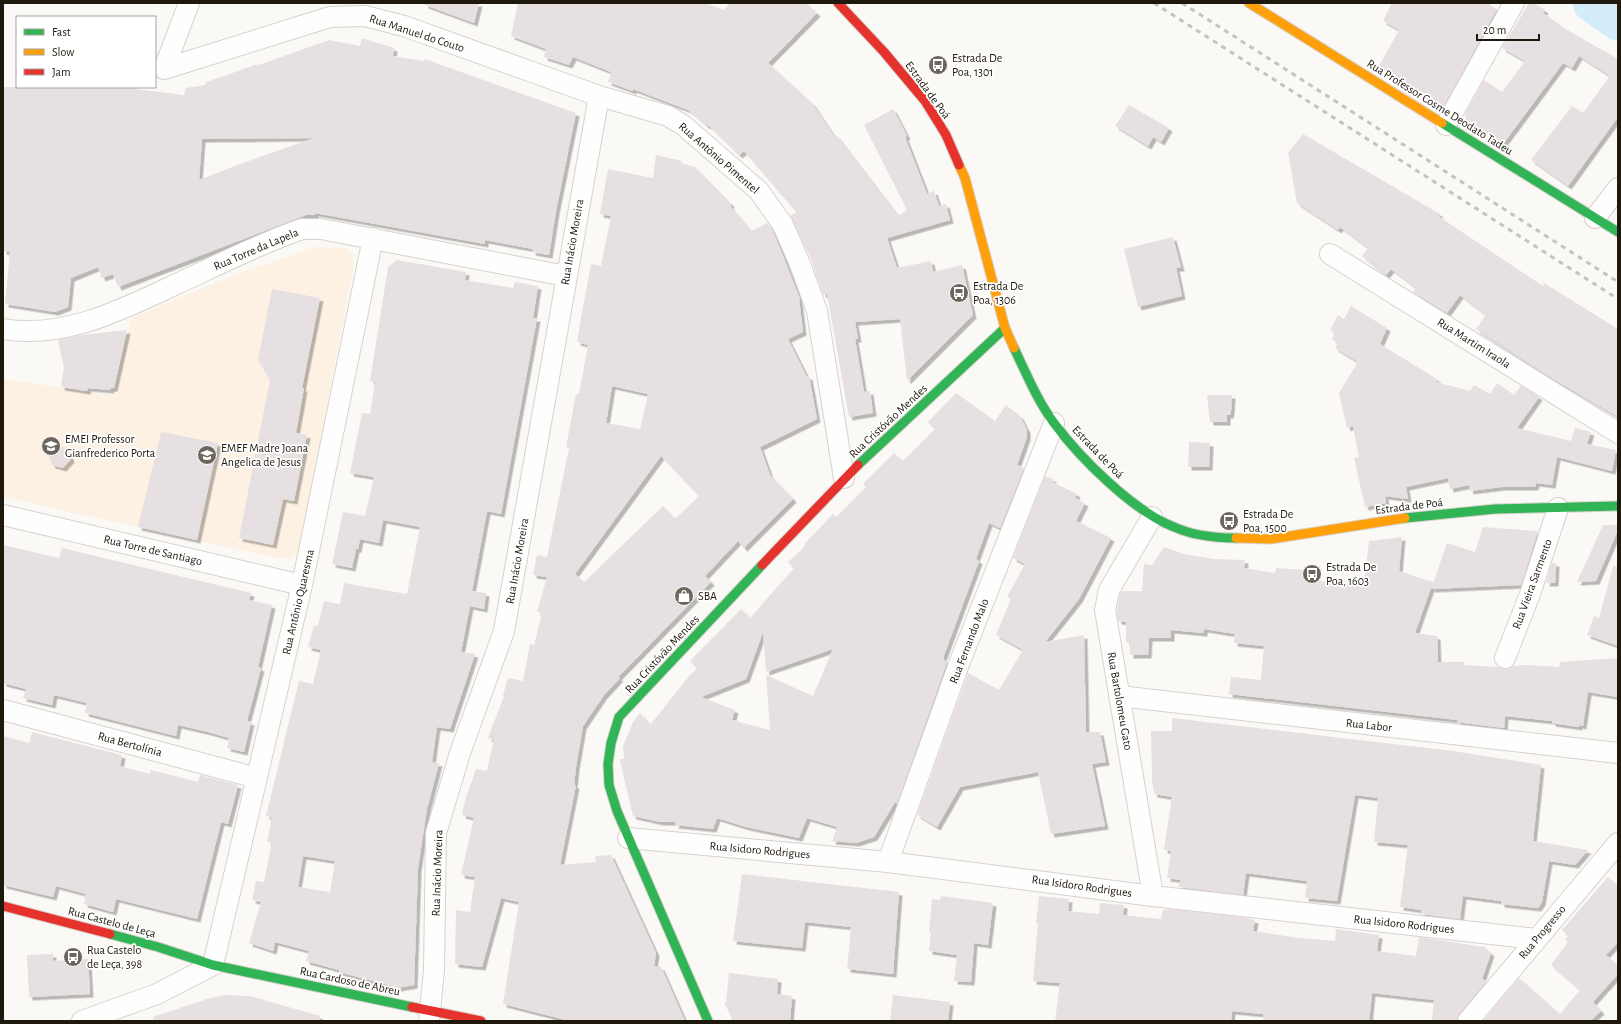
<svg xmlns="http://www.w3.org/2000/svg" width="1621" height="1024" font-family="'Alegreya Sans',sans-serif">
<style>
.built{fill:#fcf1e3}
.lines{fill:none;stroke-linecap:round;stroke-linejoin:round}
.river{stroke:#d3edfa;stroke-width:37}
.building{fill:#e7e0e2;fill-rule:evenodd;filter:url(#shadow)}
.street-casing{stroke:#d7d2cb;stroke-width:22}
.fast-casing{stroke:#d7d2cb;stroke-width:11}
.slow-casing{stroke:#d7d2cb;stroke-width:11}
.jam-casing{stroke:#d7d2cb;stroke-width:11}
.street{stroke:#fefefe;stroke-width:20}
.fast{stroke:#30b455;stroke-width:9}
.slow{stroke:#ff9f0a;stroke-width:9}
.jam{stroke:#e5322d;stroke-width:9}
.rail{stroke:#c5c3c2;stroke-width:3;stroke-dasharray:5 5;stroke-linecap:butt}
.labels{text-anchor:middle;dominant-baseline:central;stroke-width:3.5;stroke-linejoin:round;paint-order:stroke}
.street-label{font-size:12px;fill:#1f180c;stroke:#fff}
.poi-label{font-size:12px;fill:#1f180c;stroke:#fff;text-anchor:start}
</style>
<defs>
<filter id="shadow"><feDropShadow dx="3.5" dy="3.5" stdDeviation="0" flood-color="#0004"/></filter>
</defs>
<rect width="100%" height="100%" fill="#fbf9f6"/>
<path class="built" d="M314,247L345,248L352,254L354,263L300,547L293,558L281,559L3,497V379L112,395L131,318L227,278Z"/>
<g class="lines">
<path class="river" d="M1591,3L1618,22"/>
</g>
<path class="building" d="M425,3H479L474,23L425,5Z
M518,3H705L724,10L730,3H806L817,13L768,63L812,103L834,136L836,135L898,216L907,210L864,125L893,109L907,136L905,137L927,194L934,191L939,206L946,204L950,220L887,238L897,268L931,261L933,272L962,265L973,315L907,381L900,319L855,322L858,339H855L864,392L870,391L873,413L849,417L827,294L823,295L811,259L790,215L797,213L744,151L739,155L708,125L707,126L688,110L633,89V91L608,82L611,72L573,57L569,65L544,57L546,49L511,36Z
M1392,3H1487L1497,9L1444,106L1379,66L1399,30L1383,21Z
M1529,3H1534L1545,10L1543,13L1564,28L1618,59V117L1568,186L1531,160L1572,106L1583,113L1610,76L1579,56L1572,68L1563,63L1503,144L1466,120L1465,114L1484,80L1502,92L1525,61L1502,48Z
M362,38L394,48L393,56L424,61L425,59L576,113L556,211L549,255L532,252L533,249L485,240V244L315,213V215H306L118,287L113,274L102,278L98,267L71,278L68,307L55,312L5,304L10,252L3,251V87H137L136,89L184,95L186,88L205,85L206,82L227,75L257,64L256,66L329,40L360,46ZM314,138L240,164L199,180L202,139Z
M1129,105L1169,128L1161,142L1153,137L1148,146L1115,126Z
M1303,134L1440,214L1438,216L1543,286L1544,283L1618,329V417L1552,378L1476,329L1486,315L1460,295L1447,313L1442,310L1413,292L1416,288L1391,269L1386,275L1362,256L1368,248L1340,227L1338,230L1297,203L1288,153Z
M656,155L682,161L681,163L695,167L731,204L730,206L751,231L767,223L773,231L800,299H799L803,332L788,339L807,377L809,376L817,419L760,447L770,475L793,499L744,548L738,541L705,576L711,582L618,677L620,678L604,695L583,726L576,767L574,785H576L560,865L596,862L595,856L611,855L656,953L654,966L661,967L685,1021H570L503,1004L519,902L501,898L482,967L455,964L456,910L470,912L475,877L461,875L474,818L462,815L465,800L476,769L487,771L494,739L488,738L504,696L503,695L508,678L523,681L530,644L534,645L542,613L537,612L547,577L533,575L537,555L547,557L569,448L566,447L576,394H579L588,345L577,342L580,323L591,264L601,266L611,216L600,214L608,169L653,178ZM612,386L648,394L640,429L606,423ZM661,456L699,496L675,519L663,506L584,582L575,574Z
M1173,237L1181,268H1176L1182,296L1138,307L1124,249Z
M397,260L466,272L465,280L513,288L515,282L538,286L533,318H537L501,514L487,511L472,591L486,593L484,609L470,606L461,652L475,654L450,729L437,727L432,762L439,763L427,809L418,868L414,985L392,989V986L339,972V970L306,961L309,951L275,942L273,951L249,943L261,902L252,900L256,881L264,882L272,842H267L272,817L266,816L299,681L313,684L321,650L308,647L314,625L318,626L324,601L340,604L344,583L407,594L420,527L383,520L379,543L360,539L358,549H356L352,568L332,564L343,512L365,516L374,477L350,473L362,413L370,414L375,382L370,381L388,267ZM303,856L335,861L330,892L298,887Z
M272,289L320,298L302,388H304L296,433L307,435L294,501L283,499L273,545L239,538L270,380L258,360Z
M1351,306L1387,328L1380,344L1437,379L1436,382L1470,391L1474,385L1490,394L1497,383L1514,395L1521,386L1539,397L1517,428L1571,441L1575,428L1591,432L1587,444L1616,450L1612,471L1557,457L1552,485L1536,483L1535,487H1502L1470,491L1469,485L1450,489L1448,478L1406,487L1408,499L1385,496L1386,503L1365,507L1354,458L1359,457L1353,426L1347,428L1339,393L1358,362L1335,348L1338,343L1332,339L1335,333L1330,330L1338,315L1344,319Z
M127,330L114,388H111L110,390L88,388L87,391L61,387L64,368L58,340L82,335Z
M956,393L995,421L1006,405L1020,416L1027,430V437L1017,465L1024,468L1000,528L989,523L976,559L979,561L943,658L944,660L947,662L897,804L895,802L874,837L856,843L832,841L837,827L807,818L799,838L746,827L717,818L713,829L675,825L676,822H660L633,816L620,761L621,759H624L623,746L633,722L640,713L650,725L690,675L697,669L690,661L741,609L750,618L794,568L788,562L805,546L804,544L833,514L836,517L866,487L863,484L894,453L903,461L935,429L928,422ZM763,632L766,672L833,649L813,696L766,675L770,730L732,720L735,710L701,697L746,679Z
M1207,395H1232L1231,411L1230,415H1227V422H1210Z
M161,432L218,443L197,540L138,527Z
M1189,442L1210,443L1209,467H1188Z
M56,446L67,448L71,459L63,468L52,465L48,454Z
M1045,476L1053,479L1052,482L1077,494L1075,498L1085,503L1076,521L1111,538L1079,599L1045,642L1084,635L1086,732H1100L1106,762L1092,764L1105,826L1051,834L1038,772L960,787L937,827L917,815L968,673L999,690L1023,650L996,635L1011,599L1007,597L1025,564L1013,558Z
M1603,525H1618V530L1596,581L1577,582Z
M1483,527L1538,531L1521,585L1431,589L1447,543L1475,552Z
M1402,537L1399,571L1433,582L1415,633L1437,636L1438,662H1464V665L1498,667L1506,669L1513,666L1527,665L1559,667L1560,662L1618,658V697L1588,692L1583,726L1579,725V727L1552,723V721L1505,716L1504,728L1457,722L1458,720L1229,694L1231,677L1261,680L1264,646L1234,643L1235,634L1204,629V633L1171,630V638H1149L1148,655H1130V642H1126V622L1118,621L1117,610L1120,594L1122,591H1142L1144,564L1152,565L1164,547L1184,554L1214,559L1245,560L1244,568L1275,573L1276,568L1305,570L1304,580L1364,584L1369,541Z
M3,545L59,558L62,548L251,593L249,600L272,605L258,667L261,668L247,721L251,722L244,752L227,748L229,738L208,732L178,725L176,736L85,713L87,703L54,695L52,705L23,698L26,689L3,683Z
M1552,563H1556L1555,583H1546Z
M1613,566L1618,567V646L1587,635L1594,616L1599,618Z
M1172,718L1453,751L1541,765L1533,841L1588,850L1575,865L1549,861L1542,902L1538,908L1501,904V901L1463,896L1460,919L1421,914V910L1400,907L1408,845L1374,842L1378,798L1355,795L1337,901L1305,898L1307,881L1246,873L1243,895L1178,887L1181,880L1167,878L1171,851L1164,850L1172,797L1154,794L1152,780L1151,731H1172Z
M32,732L122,755L120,766L150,774L151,770L198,782L200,775L238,785L228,824L221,822L197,919L116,899L113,912L84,904L86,894L56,886L53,897L3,885V736L29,743Z
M742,874L899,892L893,974L847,969L851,927L805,922L802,948L733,941Z
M1608,877L1618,886V942L1606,955L1618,966V974L1593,1002L1601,1011L1590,1021H1483L1519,978L1560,1014L1580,990L1551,965L1568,942L1565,940L1568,936L1562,930Z
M941,896L993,903L988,945L974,943L971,982L954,981L957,955L929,951L931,933L929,932L932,899L940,900Z
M1039,896L1069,899L1068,911L1099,914L1100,903L1124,905L1123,915L1161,919L1163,910L1169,909L1241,917L1255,920L1253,931L1292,937L1335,941L1336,929L1379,935L1377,951L1416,956L1419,937L1484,947L1491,953L1482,979L1487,981L1459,1014L1457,1021H1432L1434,1000L1372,993L1369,1021H1263V1014L1232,1011L1231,1021H1055L1060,983L1033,981L1038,923H1036Z
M53,954V961L88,959L90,994L29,997L27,955Z
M729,973L778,979L777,994L792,996L790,1021H733L724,1002H726Z
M226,995L250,996L320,1016L319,1021H153V1017L210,998Z
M893,995L950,1002L948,1021H890Z"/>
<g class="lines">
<defs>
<path id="street" d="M164,69L330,17L365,16L404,26L599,96L668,116L683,125L759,191L783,225L800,264L817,311L844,478
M164,69L189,3
M1446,125L1514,3
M1595,218L1618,188
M1330,254L1618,433
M3,329C61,339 117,312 168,288C212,268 256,245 302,229H321L566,276
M3,515L302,585
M1152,517L1109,590L1105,610L1153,896
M1505,658L1530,594L1558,508
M1119,696L1618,753
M3,710L257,778
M628,838L888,862L1153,896L1536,939
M888,862L959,664L1054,423
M82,1021L157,994L213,965L302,585L373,238
M429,1021L434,970L436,833L460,753L504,631L599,96
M1468,1021L1618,843"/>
<path id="fast" d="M1442,123L1618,232
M1014,348C1026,373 1037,400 1054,423C1080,458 1133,511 1174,527C1192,535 1216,538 1236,538
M858,465L1005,328
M1405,518L1495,509L1618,506
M110,934L158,947L213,965L412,1007
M708,1021L617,811L609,785L608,764L611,743L619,717L762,565"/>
<path id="slow" d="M1249,3L1442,123
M959,165L965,178L1005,328L1014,348
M1236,538L1271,539L1405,518"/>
<path id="jam" d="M838,3L884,52L925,101L946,135L959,165
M762,565L858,465
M3,906L110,934
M412,1007L481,1021"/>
</defs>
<use href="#street" class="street-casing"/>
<use href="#fast" class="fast-casing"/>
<use href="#slow" class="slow-casing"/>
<use href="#jam" class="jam-casing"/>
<use href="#street" class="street"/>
<use href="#fast" class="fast"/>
<use href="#slow" class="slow"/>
<use href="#jam" class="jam"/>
<path class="rail" d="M1154,3L1618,299
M1182,3L1618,282"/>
</g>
<defs>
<symbol id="bus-disc" viewBox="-11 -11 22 22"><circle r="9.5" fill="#6c675e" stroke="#fff"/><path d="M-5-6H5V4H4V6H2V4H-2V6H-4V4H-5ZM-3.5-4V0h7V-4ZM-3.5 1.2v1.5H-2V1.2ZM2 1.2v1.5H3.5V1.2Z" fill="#fff"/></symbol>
<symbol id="school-disc" viewBox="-11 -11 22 22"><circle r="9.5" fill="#6c675e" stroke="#fff"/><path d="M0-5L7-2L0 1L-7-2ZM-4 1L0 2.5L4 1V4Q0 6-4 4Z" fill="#fff"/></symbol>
<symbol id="shop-disc" viewBox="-11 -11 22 22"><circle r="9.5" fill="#6c675e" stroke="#fff"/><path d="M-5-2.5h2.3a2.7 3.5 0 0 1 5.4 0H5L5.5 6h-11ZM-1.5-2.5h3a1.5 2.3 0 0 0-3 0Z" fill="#fff"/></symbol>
</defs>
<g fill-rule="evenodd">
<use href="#bus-disc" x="927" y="54" width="22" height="22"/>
<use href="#bus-disc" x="948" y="282" width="22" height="22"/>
<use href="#school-disc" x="40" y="435" width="22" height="22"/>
<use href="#school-disc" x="196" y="444" width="22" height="22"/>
<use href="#bus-disc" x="1218" y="510" width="22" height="22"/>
<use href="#bus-disc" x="1301" y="563" width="22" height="22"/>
<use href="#shop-disc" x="673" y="585" width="22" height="22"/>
<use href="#bus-disc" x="62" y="946" width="22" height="22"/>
</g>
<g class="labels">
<g class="street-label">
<text transform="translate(417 33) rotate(18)">Rua Manuel do Couto</text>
<text transform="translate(928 90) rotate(54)">Estrada de Poá</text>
<text transform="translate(1440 107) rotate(32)">Rua Professor Cosme Deodato Tadeu</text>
<text transform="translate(719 158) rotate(41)">Rua Antônio Pimentel</text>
<text transform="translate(572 242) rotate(-80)">Rua Inácio Moreira</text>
<text transform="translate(256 249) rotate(-23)">Rua Torre da Lapela</text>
<text transform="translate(1474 343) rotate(32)">Rua Martim Iraola</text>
<text transform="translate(888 421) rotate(-43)">Rua Cristóvão Mendes</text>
<text transform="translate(1098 452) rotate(46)">Estrada de Poá</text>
<text transform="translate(1409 506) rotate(-7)">Estrada de Poá</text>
<text transform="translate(153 550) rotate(13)">Rua Torre de Santiago</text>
<text transform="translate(517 561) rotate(-80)">Rua Inácio Moreira</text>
<text transform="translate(1532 584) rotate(-70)">Rua Vieira Sarmento</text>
<text transform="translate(298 602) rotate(-77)">Rua Antônio Quaresma</text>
<text transform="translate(969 641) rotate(-69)">Rua Fernando Malo</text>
<text transform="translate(662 654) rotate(-47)">Rua Cristóvão Mendes</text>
<text transform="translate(1120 701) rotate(80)">Rua Bartolomeu Gato</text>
<text transform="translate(1369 725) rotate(6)">Rua Labor</text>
<text transform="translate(130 744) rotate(15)">Rua Bertolínia</text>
<text transform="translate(760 850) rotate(5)">Rua Isidoro Rodrigues</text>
<text transform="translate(437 873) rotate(-88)">Rua Inácio Moreira</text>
<text transform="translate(1082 886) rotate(8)">Rua Isidoro Rodrigues</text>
<text transform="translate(112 922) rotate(15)">Rua Castelo de Leça</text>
<text transform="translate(1404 924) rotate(6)">Rua Isidoro Rodrigues</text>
<text transform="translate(1542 932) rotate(-50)">Rua Progresso</text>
<text transform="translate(350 981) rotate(12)">Rua Cardoso de Abreu</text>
</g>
<g class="poi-label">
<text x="952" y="58">Estrada De<tspan x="952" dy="14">Poa, 1301</tspan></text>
<text x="973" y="286">Estrada De<tspan x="973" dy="14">Poa, 1306</tspan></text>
<text x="65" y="439">EMEI Professor<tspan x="65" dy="14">Gianfrederico Porta</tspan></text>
<text x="221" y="448">EMEF Madre Joana<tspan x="221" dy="14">Angelica de Jesus</tspan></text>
<text x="1243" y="514">Estrada De<tspan x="1243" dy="14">Poa, 1500</tspan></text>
<text x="1326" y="567">Estrada De<tspan x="1326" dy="14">Poa, 1603</tspan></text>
<text x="698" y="596">SBA</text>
<text x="87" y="950">Rua Castelo<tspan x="87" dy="14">de Leça, 398</tspan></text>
</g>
</g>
<rect width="1621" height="1024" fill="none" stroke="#1f180c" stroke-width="8"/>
<rect x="16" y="16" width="140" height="72" fill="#ffffff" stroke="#a5a39e"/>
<rect x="24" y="29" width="20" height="6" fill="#30b455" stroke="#a5a39e"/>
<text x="52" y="36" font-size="12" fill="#1f180c">Fast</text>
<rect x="24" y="49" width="20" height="6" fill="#ff9f0a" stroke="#a5a39e"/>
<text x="52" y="56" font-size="12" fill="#1f180c">Slow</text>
<rect x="24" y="69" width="20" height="6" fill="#e5322d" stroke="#a5a39e"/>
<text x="52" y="76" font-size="12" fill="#1f180c">Jam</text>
<path d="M1477 34v6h62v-6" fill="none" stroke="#1f180c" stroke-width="2"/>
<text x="1483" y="34" font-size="12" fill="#1f180c" stroke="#ffffff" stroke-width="3" paint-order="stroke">20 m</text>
</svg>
